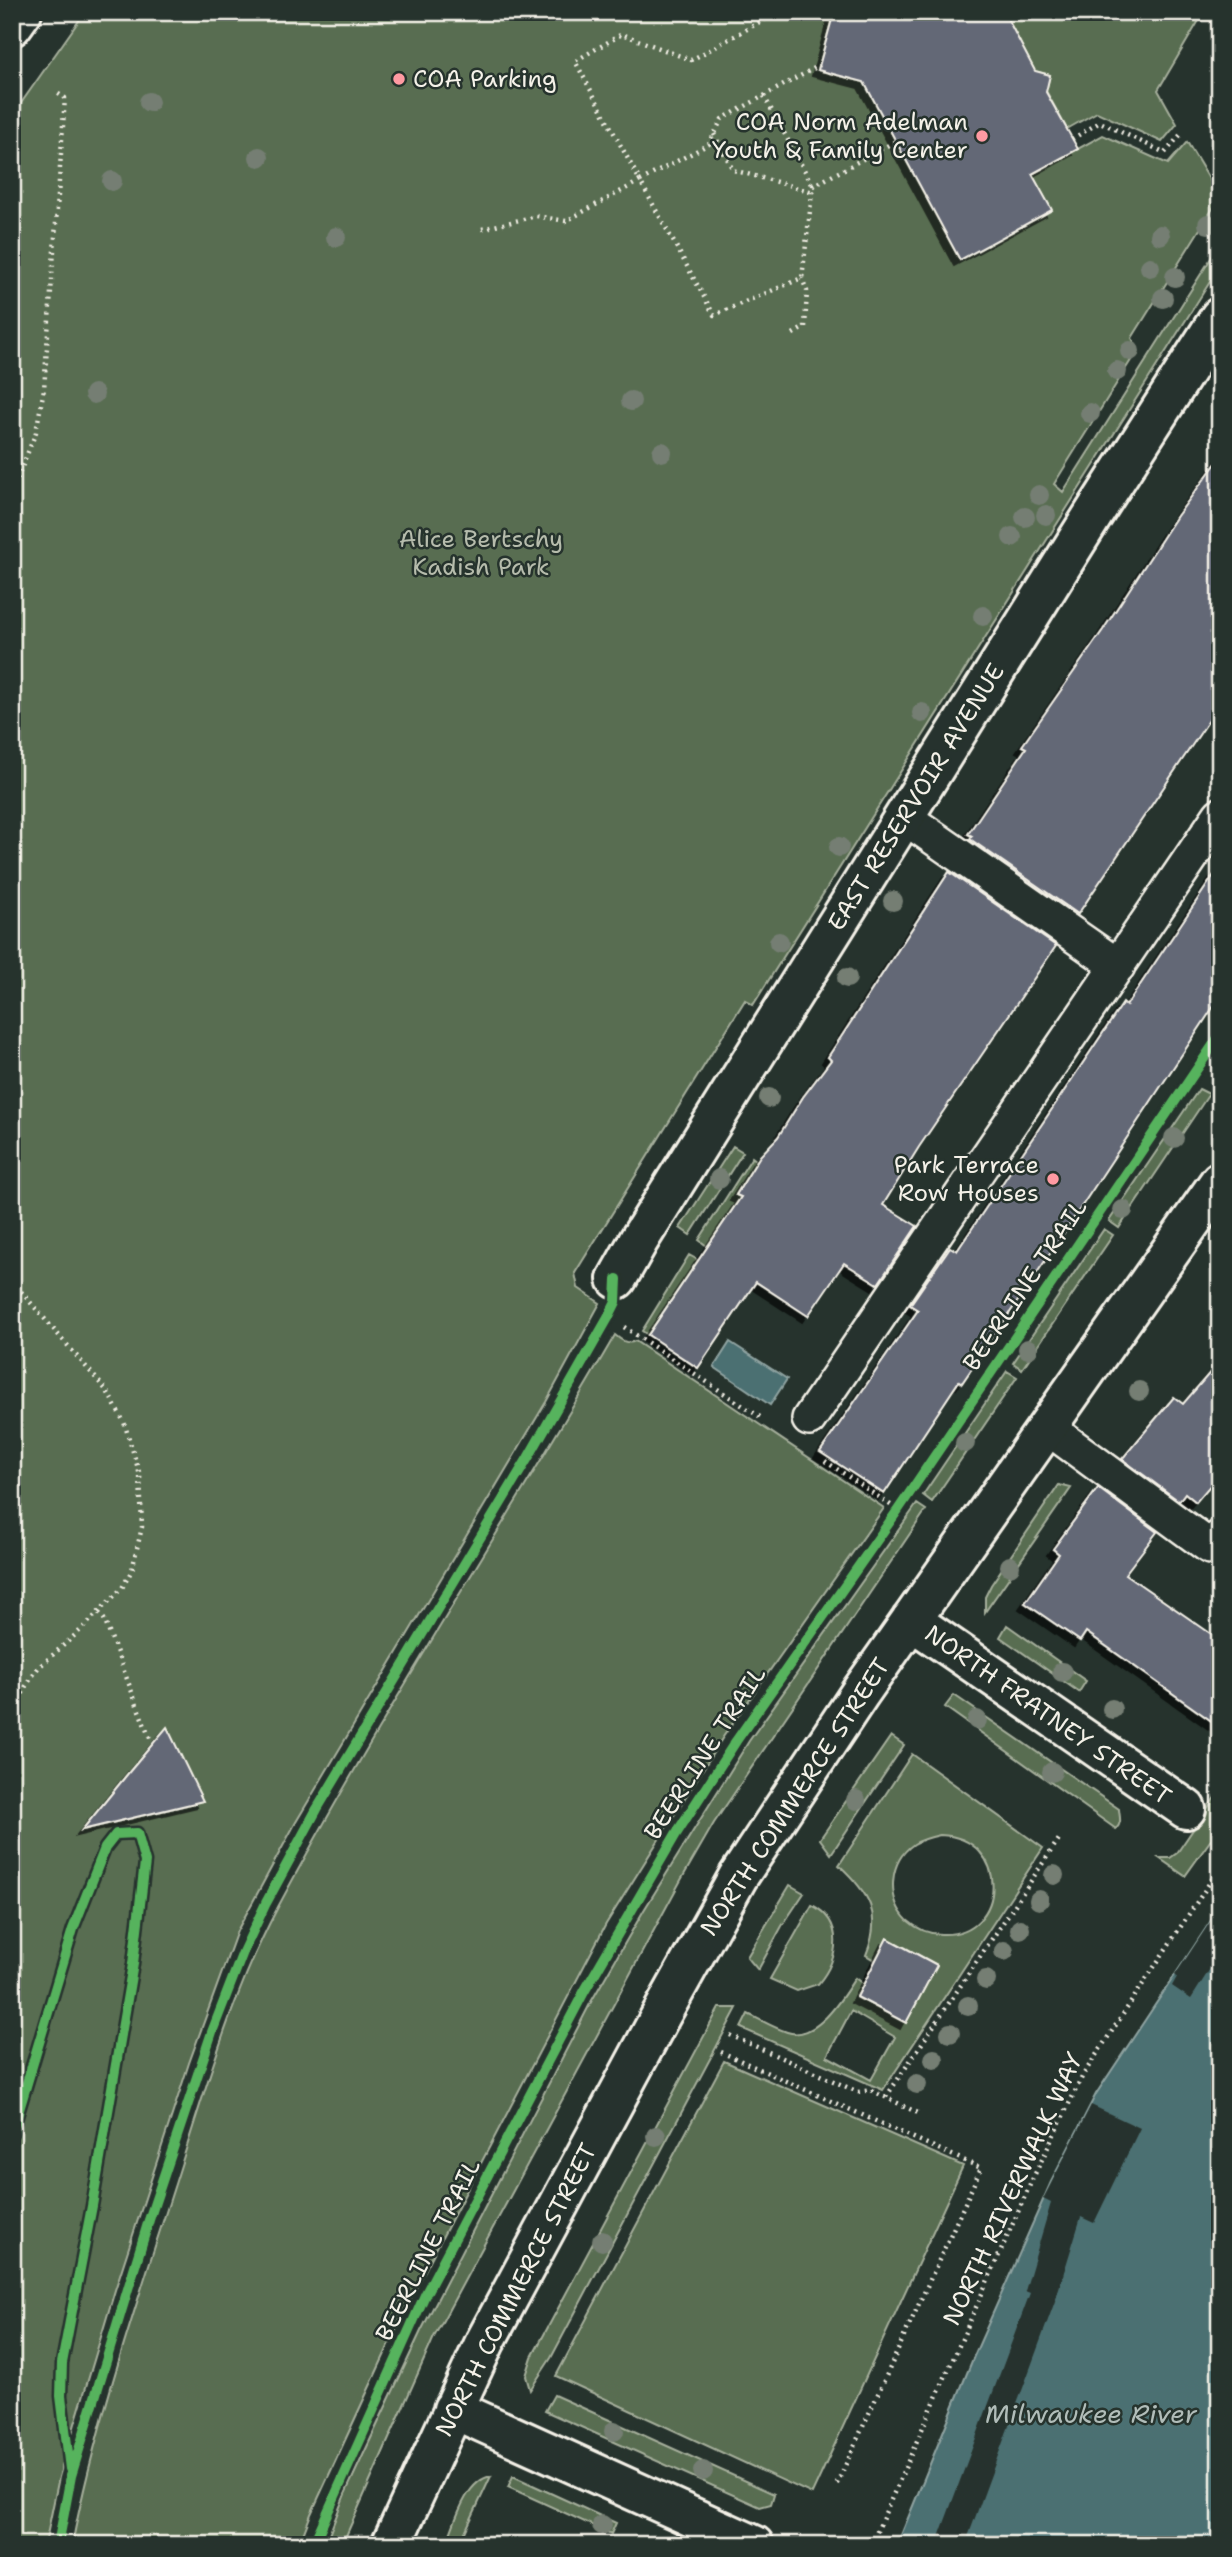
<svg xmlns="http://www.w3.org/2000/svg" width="1232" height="2557" font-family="'Shantell Sans',sans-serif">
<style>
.green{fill:#586d51;stroke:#a6af9c;stroke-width:2;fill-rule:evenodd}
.water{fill:#4c6f72;stroke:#8fa3a1;stroke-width:2}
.pier{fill:#26332d}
.building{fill:#646876;stroke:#f4f1e8;stroke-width:2;filter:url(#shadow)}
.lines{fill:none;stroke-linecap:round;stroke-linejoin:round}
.service-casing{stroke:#f4f1e8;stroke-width:38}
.minor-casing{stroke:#f4f1e8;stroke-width:44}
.secondary-casing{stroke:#f4f1e8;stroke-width:44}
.path{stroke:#f4f1e8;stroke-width:4.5;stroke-dasharray:2 5;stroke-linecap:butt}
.service{stroke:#26332d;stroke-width:33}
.minor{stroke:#26332d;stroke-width:38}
.secondary{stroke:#26332d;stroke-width:38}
.cycleway-casing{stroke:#26332d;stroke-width:15}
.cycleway{stroke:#56b35d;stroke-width:10}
.tree{fill:#757e73}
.poi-dot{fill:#ff9aa2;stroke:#26332d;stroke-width:2.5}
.labels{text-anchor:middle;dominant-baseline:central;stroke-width:5;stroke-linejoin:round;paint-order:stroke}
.poi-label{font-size:24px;fill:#f4f1e8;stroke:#26332d;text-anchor:end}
.park-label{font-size:24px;fill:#b6bcac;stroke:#26332d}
.street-label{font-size:24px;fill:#f4f1e8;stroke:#26332d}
.water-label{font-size:26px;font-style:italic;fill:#b1bdb9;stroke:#26332d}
</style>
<defs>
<filter id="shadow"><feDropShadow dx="-6" dy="6" stdDeviation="0" flood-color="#0009"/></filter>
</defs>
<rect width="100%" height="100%" fill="#26332d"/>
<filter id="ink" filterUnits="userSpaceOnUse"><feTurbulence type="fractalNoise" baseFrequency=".0143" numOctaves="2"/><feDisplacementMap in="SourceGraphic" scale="14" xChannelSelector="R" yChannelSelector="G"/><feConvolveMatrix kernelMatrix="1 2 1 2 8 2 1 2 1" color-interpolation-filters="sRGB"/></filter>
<g filter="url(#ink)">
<path class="green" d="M85,12H826L864,82L1052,210L1032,174L1103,135L1168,164L1187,142L1220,197L1132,338L1138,349L1054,484L1063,492L1220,244V266L753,1005L745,1000L575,1273L578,1288L600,1303L546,1402L296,1822L237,1931L189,2063L115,2290L59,2477L45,2545H12V116Z
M1004,12H1204L1158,90L1177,124L1162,142L1097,112L1067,129L1046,91L1050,75L1035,71Z
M1199,1089L1209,1094L1119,1228L1109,1221Z
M733,1146L743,1152L690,1235L680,1228Z
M752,1157L757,1161L736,1194L741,1198L707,1246L699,1240Z
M1104,1229L1113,1235L1022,1369L1013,1363Z
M689,1255L698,1260L648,1335L642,1331Z
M615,1335C621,1340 627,1345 635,1341L884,1508L723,1737L606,1924L412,2295L311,2514L299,2545H72C96,2422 137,2303 175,2184C205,2091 232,1993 278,1907C382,1712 504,1527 615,1335Z
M1007,1371L1017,1377L932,1502L923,1495Z
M1059,1485L1071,1488L985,1612V1597L991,1585Z
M917,1504L926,1510L714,1823L681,1880L434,2337L342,2545H325L345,2494L421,2331L591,2002L644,1910L749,1741Z
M1007,1625L1086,1681L1079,1692L1000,1637Z
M954,1695L1119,1809C1119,1816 1123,1822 1116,1829L945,1707Z
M891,1736L904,1745L831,1854L820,1839Z
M912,1754L1043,1848L883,2090L741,2028L748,2014C761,2020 774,2028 787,2032C816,2042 843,1997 855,1978L863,1984L856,1997L906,2023L937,1965L887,1938L876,1961L866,1955C883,1914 869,1893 839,1865ZM940,1835C1011,1837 1009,1937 941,1934C928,1934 917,1929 907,1920C886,1898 889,1861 914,1844C922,1839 931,1837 940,1835ZM851,2011L895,2037L871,2080L827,2056Z
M1220,1790V1827L1185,1876L1159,1858H1170L1177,1853Z
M790,1885L804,1893L782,1926L758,1970L747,1957Z
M812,1905C845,1922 839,1959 818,1984L797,1991L770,1979Z
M719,2008H737L551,2358L530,2390L526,2376L532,2357Z
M724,2061L963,2166L812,2494L556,2376Z
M554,2395L774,2494L771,2504L760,2507L545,2411Z
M491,2476L459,2545H446C455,2523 465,2481 491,2476Z
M513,2476L616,2523L611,2534L508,2487Z"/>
<path class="water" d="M730,1342L787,1379L770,1405L714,1367Z
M1220,1907V2545H897L974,2356L1051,2182L1096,2094Z"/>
<path class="pier" d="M1220,1907V1953L1191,1999L1172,1986L1177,1977L1175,1975Z
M1091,2105L1140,2128L1094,2223L1081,2217L1055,2301L965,2545H936L1030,2293L1025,2291L1051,2203L1043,2199Z"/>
<path class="building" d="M834,12H1004L1035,71L1050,75L1046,92L1078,149L1032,174L1052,210L960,260L864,82L818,70Z
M1220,458V704L1078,914L970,839L972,836L968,834L1026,748L1022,746L1103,630L1177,516Z
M1220,866V997L1060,1239L962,1383L959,1381L884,1494L820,1452L918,1310L910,1305L950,1247L957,1251L1123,1003L1126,1006Z
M949,872L1056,946L919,1147L883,1205L917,1226L878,1284L844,1263L808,1316L756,1282L698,1368L648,1335L741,1197L736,1195L760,1156L778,1137L803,1097L831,1060L828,1057Z
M1220,1361V1474L1196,1502L1185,1493L1179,1501L1122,1459L1174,1397L1183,1404Z
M1098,1488L1157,1532L1125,1574L1220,1640V1727L1086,1632L1080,1641L1025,1603L1059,1554L1053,1549Z
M167,1727L203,1801L82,1830L130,1771Z
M887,1938L937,1965L906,2023L857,1997Z"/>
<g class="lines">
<defs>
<path id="service" d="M904,817L1118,966
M809,1419L1220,815
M1048,1428L1210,1547L1220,1537"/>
<path id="minor" d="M617,1279L639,1240L1093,515L1220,317
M911,1620L1186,1809
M453,2409L754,2545
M391,2545L485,2342L661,2015L738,1877L860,1693L1220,1181"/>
<path id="secondary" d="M12,26L22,12"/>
</defs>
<use href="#service" class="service-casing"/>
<use href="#minor" class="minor-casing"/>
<use href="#secondary" class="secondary-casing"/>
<path class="path" d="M778,12L691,60L622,34L575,61L640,181L709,144L722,119L820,65
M764,96L813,186
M714,134L733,170L813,192
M1072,139L1100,122L1165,153L1182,133
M482,229L536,216L566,221L640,181L714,315L802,278L813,186L896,141
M793,334L805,327L807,291L802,278
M12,492L36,432L44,389L65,98L57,93
M12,1281L107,1391L124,1422L140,1475L142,1527L132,1570L122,1588L83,1628L38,1668L26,1686L12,1719
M624,1327L763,1419
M825,1461L898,1510
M99,1613L104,1619L150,1739
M730,2035L858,2092L871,2090L920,2114
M721,2052L981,2168L835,2488
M886,2097L1059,1839
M871,2545L1033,2178L1083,2075L1220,1867"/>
<use href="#service" class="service"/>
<use href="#minor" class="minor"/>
<use href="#secondary" class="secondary"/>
<defs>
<path id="cycleway" d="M12,2133L73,1929L105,1848L116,1834L137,1833L145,1862L133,1964L92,2206L62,2363L61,2396L70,2469
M58,2545L71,2476L149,2220L212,2032L243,1952L266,1903L317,1809L528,1458L608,1318L616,1302L617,1279
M313,2545L425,2295L584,1992L676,1834L736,1741L898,1510L1220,1035"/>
</defs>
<use href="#cycleway" class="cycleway-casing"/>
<use href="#cycleway" class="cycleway"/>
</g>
<g class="tree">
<circle cx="149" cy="102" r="10"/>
<circle cx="259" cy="157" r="10"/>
<circle cx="112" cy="181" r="10"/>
<circle cx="1208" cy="224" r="10"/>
<circle cx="1160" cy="235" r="10"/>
<circle cx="336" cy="237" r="10"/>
<circle cx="1150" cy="267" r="10"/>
<circle cx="1175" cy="277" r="10"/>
<circle cx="1163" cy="298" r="10"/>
<circle cx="1130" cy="351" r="10"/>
<circle cx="1117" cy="371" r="10"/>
<circle cx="94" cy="394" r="10"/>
<circle cx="631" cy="401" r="10"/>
<circle cx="1090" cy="413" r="10"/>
<circle cx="662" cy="452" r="10"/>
<circle cx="1039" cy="495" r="10"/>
<circle cx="1046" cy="515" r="10"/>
<circle cx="1025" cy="517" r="10"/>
<circle cx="1012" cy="537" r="10"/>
<circle cx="983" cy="616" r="10"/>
<circle cx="922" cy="713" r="10"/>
<circle cx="839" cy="847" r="10"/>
<circle cx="893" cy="901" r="10"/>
<circle cx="779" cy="942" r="10"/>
<circle cx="847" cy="978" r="10"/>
<circle cx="769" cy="1098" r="10"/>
<circle cx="1174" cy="1138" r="10"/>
<circle cx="719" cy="1179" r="10"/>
<circle cx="1123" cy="1210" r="10"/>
<circle cx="1028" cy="1349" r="10"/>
<circle cx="1139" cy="1391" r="10"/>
<circle cx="965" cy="1443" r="10"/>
<circle cx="1010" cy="1566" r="10"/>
<circle cx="1062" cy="1672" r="10"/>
<circle cx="1112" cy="1709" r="10"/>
<circle cx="977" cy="1720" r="10"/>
<circle cx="1052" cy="1772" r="10"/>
<circle cx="856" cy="1800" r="10"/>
<circle cx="1054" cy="1875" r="10"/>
<circle cx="1039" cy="1900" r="10"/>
<circle cx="1020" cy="1929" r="10"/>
<circle cx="1004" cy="1951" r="10"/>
<circle cx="986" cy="1980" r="10"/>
<circle cx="968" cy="2006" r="10"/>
<circle cx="950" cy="2033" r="10"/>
<circle cx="934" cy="2059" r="10"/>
<circle cx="917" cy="2084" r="10"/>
<circle cx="656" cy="2136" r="10"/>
<circle cx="602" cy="2241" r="10"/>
<circle cx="614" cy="2431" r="10"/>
<circle cx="703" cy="2471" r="10"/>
<circle cx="602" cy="2525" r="10"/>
</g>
</g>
<g class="poi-dot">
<circle cx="399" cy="79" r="7"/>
<circle cx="982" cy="136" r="7"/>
<circle cx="1053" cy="1179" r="7"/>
</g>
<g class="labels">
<g class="poi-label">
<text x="413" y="79" text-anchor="start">COA Parking</text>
<text x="968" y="122">COA Norm Adelman<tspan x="968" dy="28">Youth &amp; Family Center</tspan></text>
<text x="1039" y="1165">Park Terrace<tspan x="1039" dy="28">Row Houses</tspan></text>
</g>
<g class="park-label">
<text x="481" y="539">Alice Bertschy<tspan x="481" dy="28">Kadish Park</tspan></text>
</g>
<g class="street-label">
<text transform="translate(916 797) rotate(-58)">EAST RESERVOIR AVENUE</text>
<text transform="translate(1025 1285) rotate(-56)">BEERLINE TRAIL</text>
<text transform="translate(1048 1715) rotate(35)">NORTH FRATNEY STREET</text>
<text transform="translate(705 1753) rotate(-57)">BEERLINE TRAIL</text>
<text transform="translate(795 1797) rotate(-57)">NORTH COMMERCE STREET</text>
<text transform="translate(1013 2189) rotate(-65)">NORTH RIVERWALK WAY</text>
<text transform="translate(428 2250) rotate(-63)">BEERLINE TRAIL</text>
<text transform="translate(516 2290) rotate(-63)">NORTH COMMERCE STREET</text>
</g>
<g class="water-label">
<text x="1091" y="2413">Milwaukee River</text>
</g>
</g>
<rect width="1232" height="2557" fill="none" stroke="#26332d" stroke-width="42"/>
<rect x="21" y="21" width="1190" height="2515" fill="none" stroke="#f4f1e8" stroke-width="2.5" filter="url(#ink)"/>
</svg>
